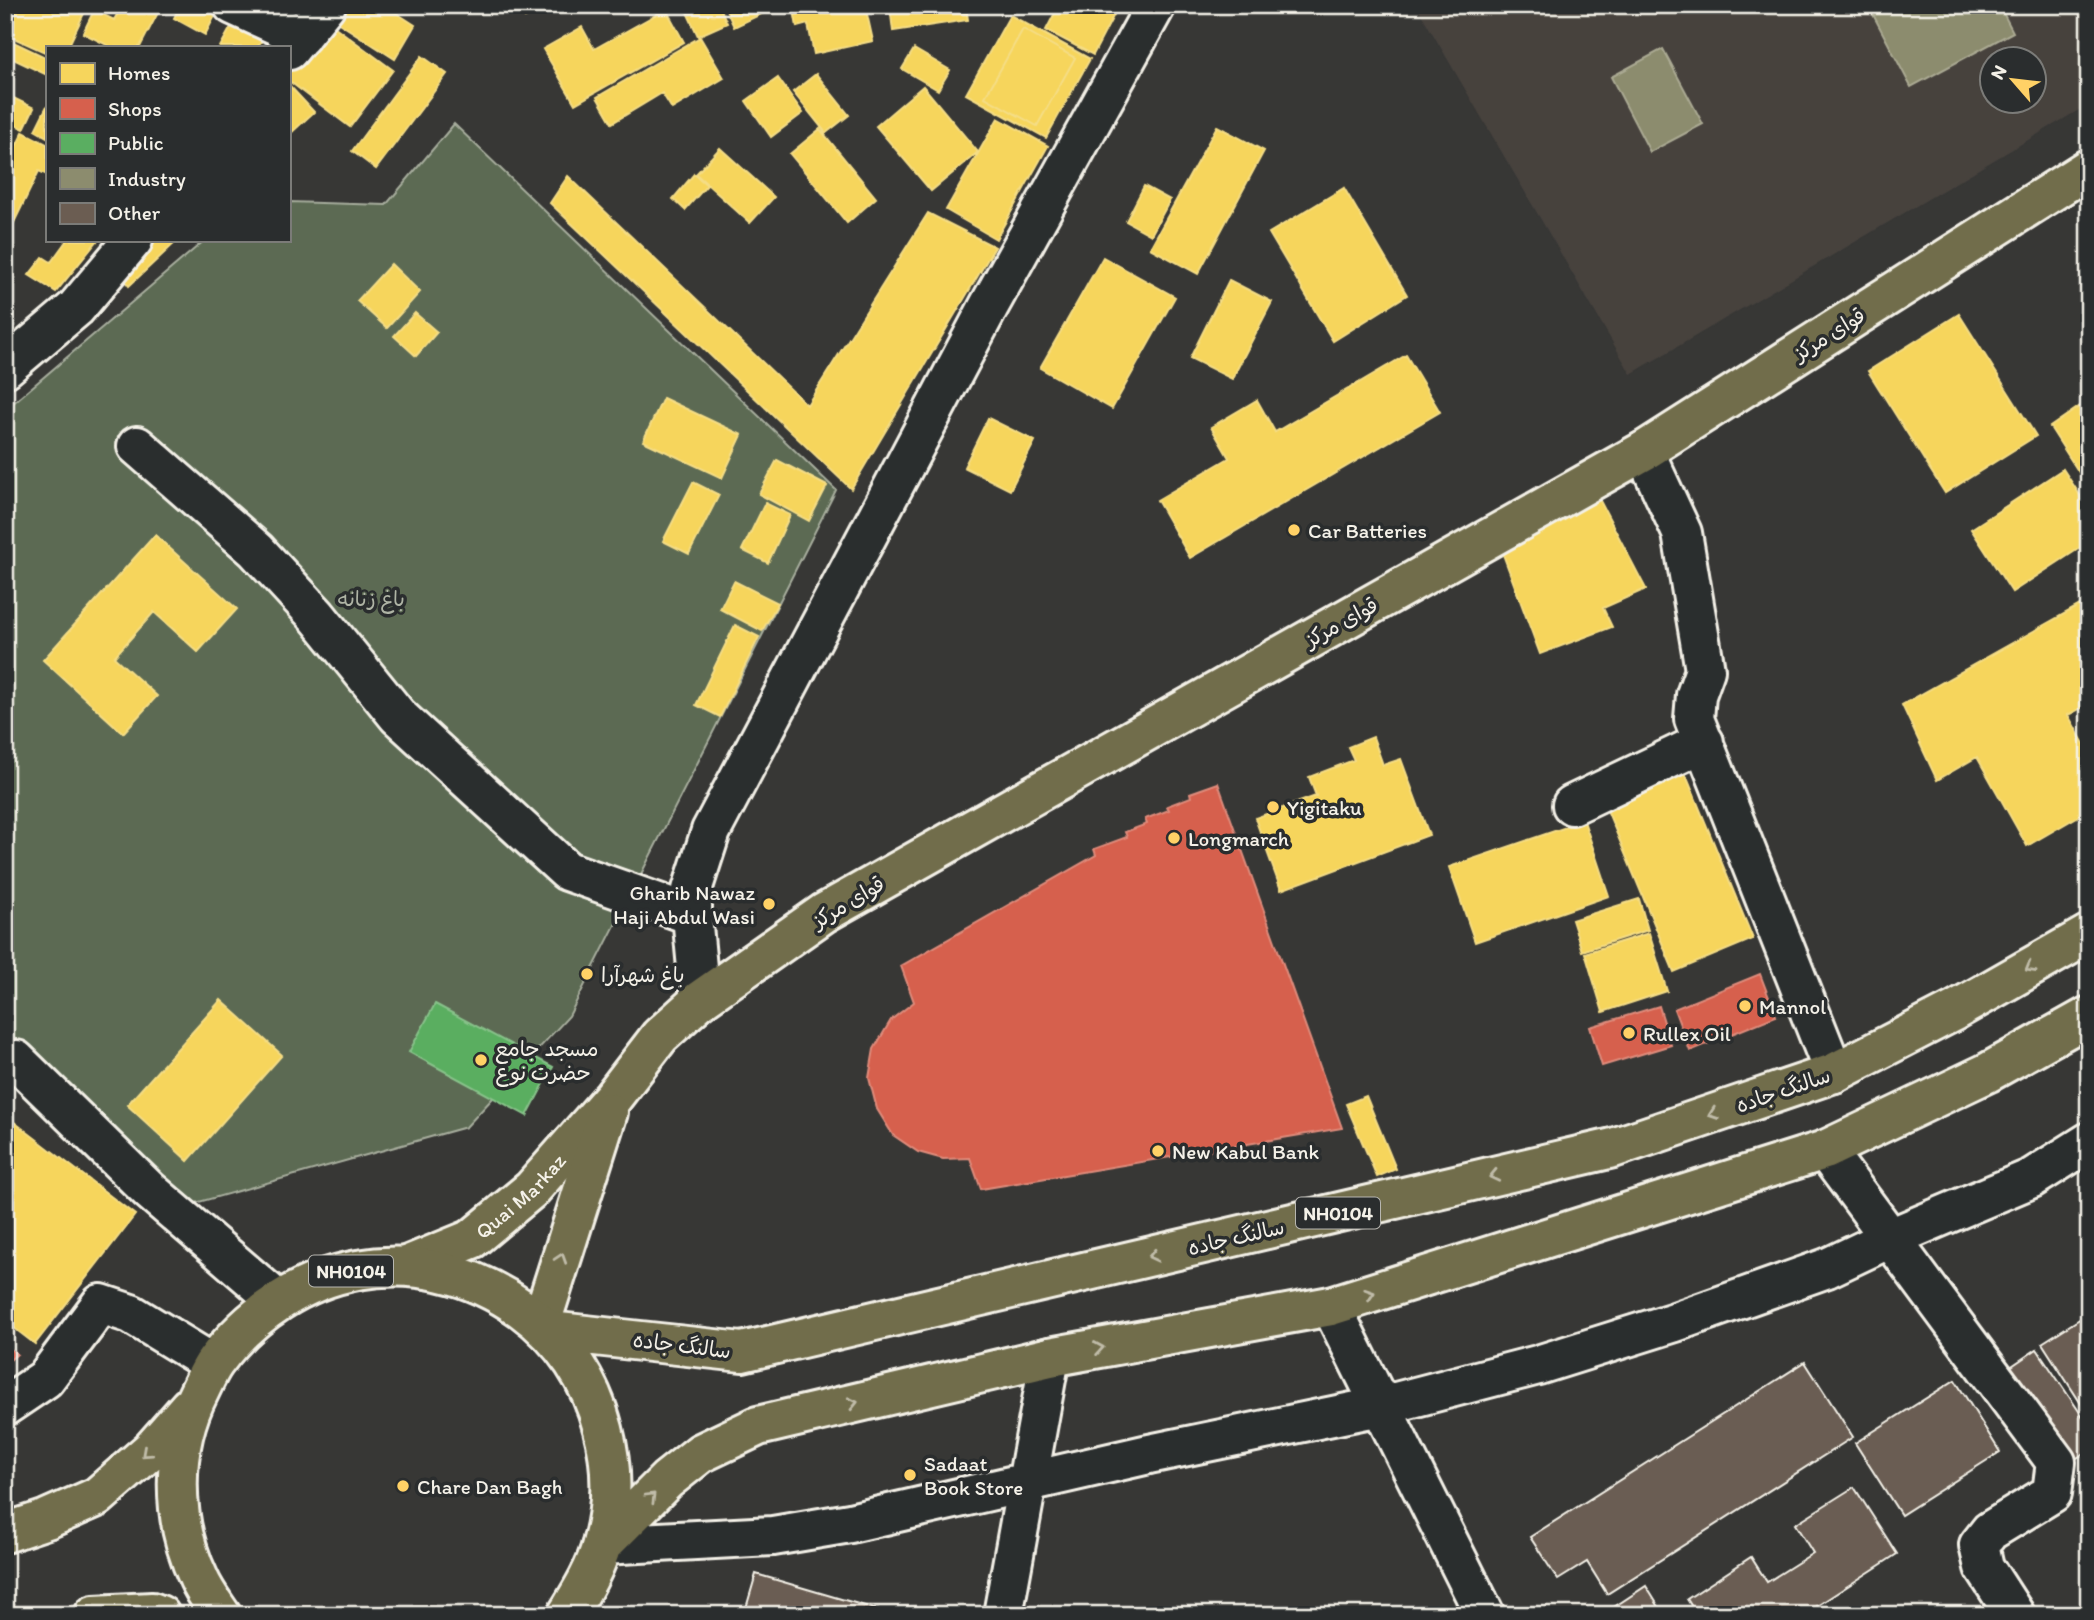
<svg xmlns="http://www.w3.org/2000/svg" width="2094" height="1620" font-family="Itim,'Playpen Sans Arabic',sans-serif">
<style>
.built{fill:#47423e;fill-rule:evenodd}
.green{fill:#5b6a53;stroke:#a8ae9e;stroke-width:2}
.homes{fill:#f6d55c;stroke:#f5dd86;stroke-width:2}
.shops{fill:#d6604d;stroke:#df8c7c;stroke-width:2}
.public{fill:#5aae61;stroke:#88c28a;stroke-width:2}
.industry{fill:#8c8c6e;stroke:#abaa93;stroke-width:2}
.building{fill:#6b5d52;stroke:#f4f1e8;stroke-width:2}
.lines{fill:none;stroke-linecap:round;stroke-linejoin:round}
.minor-casing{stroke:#f4f1e8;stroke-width:44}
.major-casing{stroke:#f4f1e8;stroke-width:44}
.highway-casing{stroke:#f4f1e8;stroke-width:44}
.minor{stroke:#2a2d2e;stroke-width:38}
.major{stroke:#716d4b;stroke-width:38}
.highway{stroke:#716d4b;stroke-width:38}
.oneway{stroke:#c0bca9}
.poi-dot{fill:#ffd166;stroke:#2a2d2e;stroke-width:2.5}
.labels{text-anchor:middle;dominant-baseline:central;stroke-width:7;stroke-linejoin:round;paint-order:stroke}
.shield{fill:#2a2d2e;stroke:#b7b6b0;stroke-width:2}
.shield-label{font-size:19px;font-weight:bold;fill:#f4f1e8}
.street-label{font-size:21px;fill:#f4f1e8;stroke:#2a2d2e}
.poi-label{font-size:21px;fill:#f4f1e8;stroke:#2a2d2e;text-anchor:start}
.park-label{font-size:21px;fill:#afb4a5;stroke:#2a2d2e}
</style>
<rect width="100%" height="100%" fill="#373735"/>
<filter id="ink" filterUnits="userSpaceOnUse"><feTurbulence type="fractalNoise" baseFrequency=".0143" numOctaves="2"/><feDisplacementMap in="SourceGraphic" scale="14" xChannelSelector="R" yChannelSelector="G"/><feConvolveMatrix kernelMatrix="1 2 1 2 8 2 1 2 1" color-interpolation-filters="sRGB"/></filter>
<g filter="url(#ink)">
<path class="built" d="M1416,5H2089V104L1631,374ZM1993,60H2035V102H1993Z"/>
<path class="green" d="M454,124L836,490L569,1016L466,1127L192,1204L5,1030V410L205,240H289V202L386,205Z"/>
<path class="homes" d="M5,5H88L68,47H47V53L5,34Z
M122,5L133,7L134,5H162L140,47H111L83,33L94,10L114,20Z
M180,5H200L216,14L205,35L174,18Z
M339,5H384L415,25L395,59L331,18Z
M519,5H553L525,18Z
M695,5H719L727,23L698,36L686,10Z
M724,5H770L772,9L734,27Z
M793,5H865L873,41L814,54L808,24L797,27Z
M866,5H966L968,20L893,31L890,7L867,10Z
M1059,5H1119L1093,55L1046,30Z
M666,9L684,42L575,104L543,49L582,27L594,49Z
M1010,15L1090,59L1046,138L966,94Z
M236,18L268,33L257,47H220Z
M327,21L393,70L350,127L289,81V73Z
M1023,29L1075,58L1037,126L985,97Z
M700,37L724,78L672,109L662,93L612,123L597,97Z
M5,38L47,58V75L5,55Z
M914,49L950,70L938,90L902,69Z
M422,56L447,74L376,169L352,151Z
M816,74L849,115L826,133L793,92Z
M778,78L803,113L771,137L746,101Z
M289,85L314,112L289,135Z
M923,86L978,152L931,191L876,126Z
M5,94L34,108L24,129L5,120Z
M47,106V137L35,130Z
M998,118L1048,146L996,239L946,210Z
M1217,126L1264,151L1198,274L1150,248Z
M820,129L876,198L847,223L790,154Z
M23,132L47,144V175L39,171L5,241V169Z
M720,148L774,197L750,223L696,174Z
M694,174L707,185L685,210L673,199Z
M568,176L807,405L928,213L995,247L851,489L550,203Z
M1144,186L1170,200L1151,235L1126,221Z
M1344,188L1407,295L1333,341L1269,233Z
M67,240H98L56,292L29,275L43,257L51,262Z
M139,240H178L129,286L114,267Z
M1103,257L1175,297L1112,409L1040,368Z
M391,264L420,292L387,328L357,301Z
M1229,280L1272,302L1232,379L1190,358Z
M415,313L437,332L416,356L394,336Z
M1959,314L2036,436L1945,493L1868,371Z
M1406,355L1440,412L1190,558L1157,500L1229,458L1211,427L1257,400L1275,432Z
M663,398L742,435L722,478L643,441Z
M2089,400V488L2050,427Z
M988,418L1035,441L1010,490L964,467Z
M777,460L827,486L809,521L759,494Z
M2063,469L2089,509V542L2012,592L1971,529Z
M693,482L719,495L689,554L663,541Z
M1598,497L1646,589L1603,608L1612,627L1540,654L1501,549Z
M765,503L790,515L768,563L742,550Z
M155,535L237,609L198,652L154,612L114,657L157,696L123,733L43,660Z
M734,581L778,603L762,631L720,609Z
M2089,600V704L2068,715L2089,753V810L2027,846L1977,757L1937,780L1902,705Z
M735,625L759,637L720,717L696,705Z
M1373,737L1383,765L1401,759L1429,835L1281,890L1255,818L1316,796L1309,777L1354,760L1348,747Z
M1685,773L1753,939L1674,972L1605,805Z
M1584,821L1609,896L1475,942L1449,867Z
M1639,899L1648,930L1582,951L1572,920Z
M1649,933L1667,991L1603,1012L1585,953Z
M221,1000L282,1055L188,1161L127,1105Z
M1366,1096L1396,1169L1377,1177L1346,1104Z
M5,1115L135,1215L35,1344L5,1321Z"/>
<path class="shops" d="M1218,783L1342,1128L981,1189L970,1158L943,1159L918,1152L893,1135L877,1109L869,1078L874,1049L891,1020L914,1002L901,966L1096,855L1094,849L1127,837L1125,832L1147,824L1145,819L1169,810L1167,806L1191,797L1190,793Z
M1760,974L1776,1016L1690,1051L1674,1009Z
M1659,1006L1671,1045L1602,1066L1590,1027Z
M5,1345L17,1354L5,1364Z"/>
<path class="public" d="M435,1004L553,1067L527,1116L409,1052Z"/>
<path class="industry" d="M1868,5H1999L2013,32L1911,87Z
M1663,49L1703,124L1650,152L1611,77Z"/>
<path class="building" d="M2089,1313V1416L2042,1343Z
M2037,1349L2089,1426V1450L2065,1466L2003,1372Z
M1805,1362L1853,1437L1607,1594L1587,1562L1558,1580L1530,1537Z
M1955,1380L2000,1452L1901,1515L1855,1443Z
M1854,1487L1897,1554L1803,1615H1697L1687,1599L1751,1557L1767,1582L1813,1553L1795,1524Z
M756,1574L889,1613V1615H744Z
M1646,1586L1664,1615H1602Z"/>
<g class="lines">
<defs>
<path id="minor" d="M233,5L301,36
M289,50L326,5
M5,368L76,308L133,240
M137,446L256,550L317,616L398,716L567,871L692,915
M1644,451L1682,533L1705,670L1696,695L1694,719L1834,1073
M1572,805L1704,742
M700,1000L692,915V890L711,831L989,306L1156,5
M16,1060L149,1190L277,1300
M1825,1150L2056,1462L2052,1493L1990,1531L1979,1545L1984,1567L2015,1615
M1331,1306L1485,1615
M5,1406L45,1379L101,1304L131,1314L213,1364
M602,1545L773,1536L850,1523L1149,1454L1381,1406L1538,1365L1675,1322L1827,1268L1890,1238L2032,1178L2089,1142
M1003,1615L1050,1357"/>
<g id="major">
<path id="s1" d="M406,1266L472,1239L532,1189L613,1097L660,1036L700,1000L824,913L1644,451L2089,168"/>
<path d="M541,1323L608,1112"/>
</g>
<path id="highway" d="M549,1331L742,1352L1613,1148L1834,1073L1954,1011L2089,934
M5,1533L47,1519L97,1497L152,1449L189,1407
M602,1545L667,1480L701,1453L758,1426L1050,1357L1331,1306L1825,1150L1987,1073L2089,1016
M94,1615L152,1612L160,1615
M221,1615C213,1603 204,1591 199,1579C171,1520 170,1448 200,1390C205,1380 209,1370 215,1362C290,1261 419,1235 522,1309C563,1339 591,1381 603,1429C613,1467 613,1506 602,1544C595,1570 581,1592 567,1615"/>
</defs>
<use href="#minor" class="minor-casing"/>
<use href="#major" class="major-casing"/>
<use href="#highway" class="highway-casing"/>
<use href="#minor" class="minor"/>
<use href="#major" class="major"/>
<use href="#highway" class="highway"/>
</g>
<defs><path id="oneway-chevron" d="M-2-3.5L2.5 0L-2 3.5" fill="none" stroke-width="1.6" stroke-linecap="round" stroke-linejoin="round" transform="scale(1.75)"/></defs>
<g class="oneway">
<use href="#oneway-chevron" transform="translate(2030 968) rotate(150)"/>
<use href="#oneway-chevron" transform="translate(1713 1114) rotate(161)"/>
<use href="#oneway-chevron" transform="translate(1494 1176) rotate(167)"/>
<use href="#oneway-chevron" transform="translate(1153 1256) rotate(167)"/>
<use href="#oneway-chevron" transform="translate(561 1258) rotate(-72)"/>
<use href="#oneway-chevron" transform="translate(1370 1294) rotate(-18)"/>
<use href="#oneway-chevron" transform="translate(1099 1348) rotate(-10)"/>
<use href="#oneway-chevron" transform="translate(853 1403) rotate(-13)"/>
<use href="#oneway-chevron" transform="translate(146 1453) rotate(138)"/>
<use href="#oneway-chevron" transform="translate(651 1497) rotate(-45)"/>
</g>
</g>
<g class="poi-dot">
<circle cx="1294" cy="530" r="7"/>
<circle cx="1273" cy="807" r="7"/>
<circle cx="1174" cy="838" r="7"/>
<circle cx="769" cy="904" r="7"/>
<circle cx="587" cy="974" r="7"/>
<circle cx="1745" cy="1006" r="7"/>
<circle cx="1629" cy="1033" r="7"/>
<circle cx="481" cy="1060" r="7"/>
<circle cx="1158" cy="1151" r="7"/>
<circle cx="910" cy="1475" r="7"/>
<circle cx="403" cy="1486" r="7"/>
</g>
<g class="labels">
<g class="shield">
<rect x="1296" y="1197.5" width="84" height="31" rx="5"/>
<rect x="309" y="1255.5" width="84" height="31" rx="5"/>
</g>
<g class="shield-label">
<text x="1338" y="1213">NH0104</text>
<text x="351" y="1271">NH0104</text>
</g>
<g class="street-label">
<text transform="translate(1829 334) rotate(-32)">قوای مرکز</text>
<text transform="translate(1341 622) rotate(-29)">قوای مرکز</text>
<text transform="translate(848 902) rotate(-31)">قوای مرکز</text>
<text transform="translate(1783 1090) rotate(-19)">سالنگ جاده</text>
<text stroke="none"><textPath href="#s1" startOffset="136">Quai Markaz</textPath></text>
<text transform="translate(1236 1237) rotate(-13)">سالنگ جاده</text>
<text transform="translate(682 1345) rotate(7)">سالنگ جاده</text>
</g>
<g class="poi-label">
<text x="1308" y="530">Car Batteries</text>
<text x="1287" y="807">Yigitaku</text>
<text x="1188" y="838">Longmarch</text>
<text x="755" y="892" text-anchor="end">Gharib Nawaz<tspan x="755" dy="24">Haji Abdul Wasi</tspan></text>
<text x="601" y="974">باغ شهرآرا</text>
<text x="1759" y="1006">Mannol</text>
<text x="1643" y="1033">Rullex Oil</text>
<text x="495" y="1048">مسجد جامع<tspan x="495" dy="24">حضرت نوع</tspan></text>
<text x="1172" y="1151">New Kabul Bank</text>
<text x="924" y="1463">Sadaat<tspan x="924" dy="24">Book Store</tspan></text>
<text x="417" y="1486">Chare Dan Bagh</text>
</g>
<g class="park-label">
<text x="371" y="598">باغ زنانه</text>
</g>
</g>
<rect width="2094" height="1620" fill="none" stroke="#2a2d2e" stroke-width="28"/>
<rect x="14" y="14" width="2066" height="1592" fill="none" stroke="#f4f1e8" stroke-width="2.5" filter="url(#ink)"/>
<rect x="46" y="46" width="245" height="196" fill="#2a2d2e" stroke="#7b7b78" stroke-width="2"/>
<rect x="60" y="63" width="35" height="21" fill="#f6d55c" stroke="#7b7b78" stroke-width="2"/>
<text x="108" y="80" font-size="21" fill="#f4f1e8">Homes</text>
<rect x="60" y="98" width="35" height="21" fill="#d6604d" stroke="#7b7b78" stroke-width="2"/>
<text x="108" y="116" font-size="21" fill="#f4f1e8">Shops</text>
<rect x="60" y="133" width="35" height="21" fill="#5aae61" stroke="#7b7b78" stroke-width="2"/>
<text x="108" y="150" font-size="21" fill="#f4f1e8">Public</text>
<rect x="60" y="168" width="35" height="21" fill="#8c8c6e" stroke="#7b7b78" stroke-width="2"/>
<text x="108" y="186" font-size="21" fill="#f4f1e8">Industry</text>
<rect x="60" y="203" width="35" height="21" fill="#6b5d52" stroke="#7b7b78" stroke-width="2"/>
<text x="108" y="220" font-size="21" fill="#f4f1e8">Other</text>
<g transform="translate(2013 80) rotate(298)"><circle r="33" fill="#2a2d2e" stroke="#7b7b78" stroke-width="2"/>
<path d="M0-5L12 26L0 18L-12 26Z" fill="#ffd166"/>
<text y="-10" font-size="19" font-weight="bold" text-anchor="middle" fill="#f4f1e8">N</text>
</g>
</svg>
